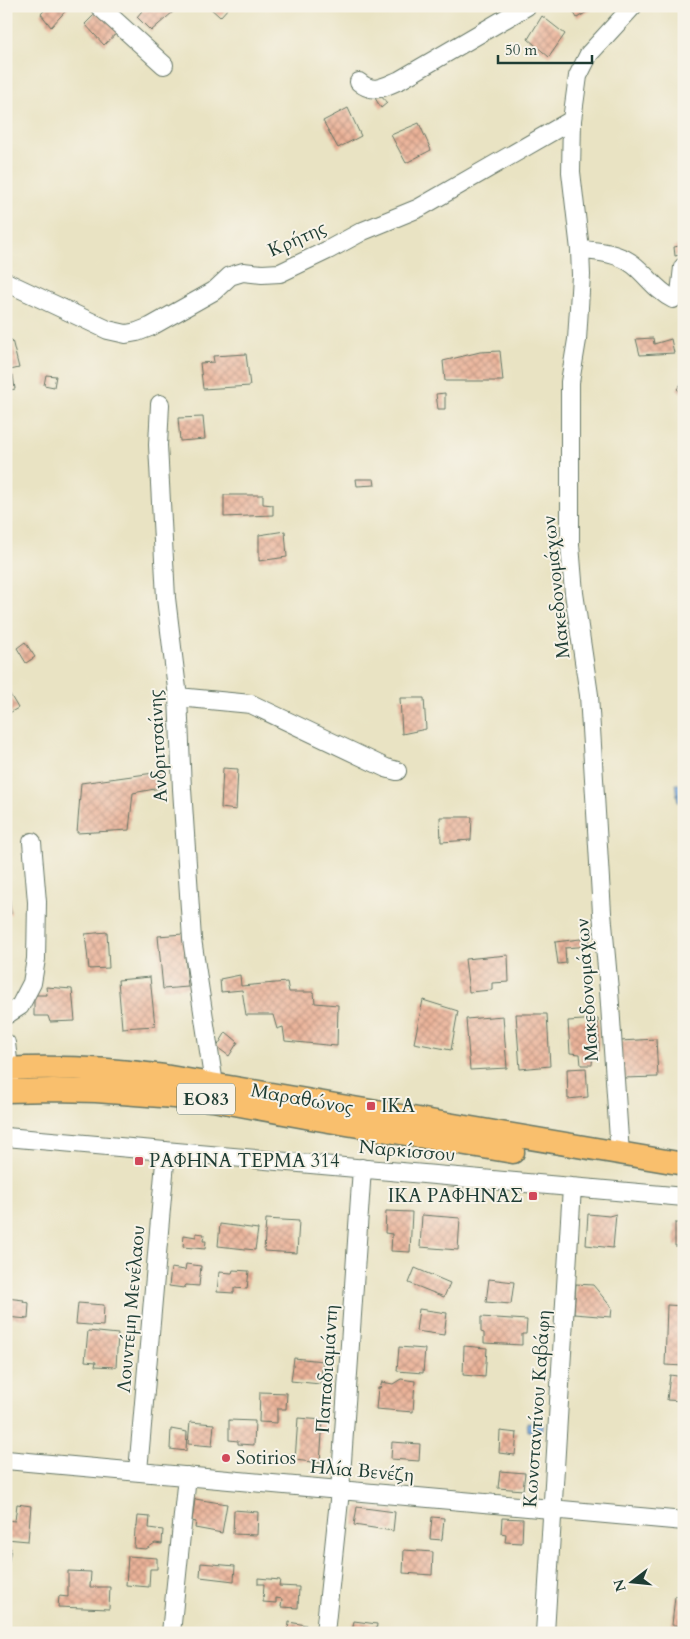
<svg xmlns="http://www.w3.org/2000/svg" width="690" height="1639" font-family="Cardo,serif">
<style>
.water{fill:url(#water-waves);stroke:#486f88}
.building{fill:url(#building-cross-hatch)}
.lines{fill:none;stroke-linecap:round;stroke-linejoin:round}
.minor-casing{stroke:#676;stroke-width:20}
.major-casing{stroke:#676;stroke-width:25}
.minor{stroke:#fff;stroke-width:18}
.major{stroke:#f9bf6d;stroke-width:22}
.poi-dot{fill:#d1495b;stroke:#f7f3e8;stroke-width:2}
.labels{text-anchor:middle;dominant-baseline:central;stroke-width:4;stroke-linejoin:round;paint-order:stroke}
.shield{fill:#f7f3e8;stroke:#60746a;stroke-width:1}
.shield-label{font-size:18px;font-weight:bold;fill:#1f3d34}
.street-label{font-size:19px;fill:#1f3d34;stroke:#f7f3e8}
.poi-label{font-size:19px;fill:#1f3d34;stroke:#f7f3e8;text-anchor:start}
</style>
<defs>
<pattern id="water-waves" width="16" height="10" patternUnits="userSpaceOnUse" patternTransform="scale(1.25)"><rect width="16" height="10" fill="#70a1db"/><path d="M0 5q4-4 8 0t8 0" fill="none" stroke="#5b84b2"/></pattern>
<pattern id="building-cross-hatch" width="8" height="8" patternUnits="userSpaceOnUse" patternTransform="scale(1.25)"><rect width="8" height="8" fill="#ebb298"/><path d="M0 0l8 8M0 8l8-8" fill="none" stroke="#be927d"/></pattern>
</defs>
<rect width="100%" height="100%" fill="#f7f3e8"/>
<filter id="ink" filterUnits="userSpaceOnUse"><feTurbulence type="fractalNoise" baseFrequency=".02" numOctaves="2"/><feDisplacementMap in="SourceGraphic" scale="10" xChannelSelector="R" yChannelSelector="G"/><feConvolveMatrix kernelMatrix="1 2 1 2 8 2 1 2 1" color-interpolation-filters="sRGB"/></filter>
<filter id="wash" filterUnits="userSpaceOnUse"><feTurbulence type="fractalNoise" baseFrequency=".0096" numOctaves="4" result="noise"/><feDisplacementMap in="SourceGraphic" scale="20" xChannelSelector="R" yChannelSelector="G"/><feGaussianBlur stdDeviation="1.12" result="paint"/><feColorMatrix in="noise" values="0 0 0 0 0 0 0 0 0 0 0 0 0 0 0 0 0 1.4 0 .05"/><feComposite in="paint" operator="in"/></filter>
<g filter="url(#wash)">
<rect width="100%" height="100%" fill="#e9e3c3"/>
<path class="water" d="M675,784H684V802H678Z
M527,1422L544,1424L542,1432L528,1431Z"/>
<g id="blocks">
<path class="building" d="M48,6H70L51,27L41,14Z
M146,6H167L173,12L151,31L137,17Z
M208,6H230L220,17Z
M570,6H588L590,10L577,18Z
M98,11L119,31L104,45L85,24Z
M542,16L565,34L549,57L528,39Z
M381,96L387,103L381,108L375,98Z
M348,108L361,136L338,148L323,121Z
M419,123L431,150L406,163L391,135Z
M684,245V254L675,256L674,247Z
M653,338L654,344L671,339L674,353L640,355L636,339Z
M12,340L19,368L6,371V341Z
M500,351L503,381H445L443,361L480,352Z
M246,354L250,386L203,389L200,363L214,362L213,356Z
M13,375L15,389L6,391V376Z
M46,375L56,376L54,387L44,385Z
M684,380V394L677,389Z
M445,393V409H438L436,394Z
M203,417L205,439L180,441L178,418Z
M356,479H374L375,485L357,486Z
M224,495H263V504L273,505V515L224,517Z
M285,531L287,557L259,561V535Z
M25,642L35,657L26,663L17,648Z
M8,691L18,708L6,715V692Z
M400,698H424L426,729L402,734Z
M223,768L238,769L236,810L221,808Z
M161,772L160,788L133,793L129,830L77,833L81,783Z
M440,817H472L471,840L441,842Z
M9,893L11,914L6,915V894Z
M107,932L109,968L89,969L85,934Z
M183,934L188,987L163,989L158,936Z
M589,938L590,946L565,948L566,963L558,964L555,942Z
M508,955L509,982L492,983V990L469,992L465,959Z
M240,975L241,986L287,982L289,992H314L315,1003L338,1005L337,1046L285,1041L283,1027L277,1029L273,1015H246L242,990L221,992L220,979Z
M150,977L155,1026L122,1028L118,980Z
M46,987L72,989L75,1021L50,1022L48,1016H34V995H47Z
M423,1000L458,1011L451,1050L414,1043Z
M516,1014H547L550,1066L520,1069Z
M503,1016L507,1068L470,1070L466,1019Z
M598,1019L599,1051L593,1052L592,1065H581L580,1054L570,1053L568,1021Z
M226,1032L238,1042L229,1056L217,1047Z
M656,1039L658,1077L623,1078L620,1041Z
M586,1068L588,1097L568,1099L567,1069Z
M386,1211L412,1212L410,1252L391,1251L392,1234L385,1233Z
M588,1214L609,1216L616,1214L613,1248L586,1245Z
M422,1215L460,1218L458,1250L420,1247Z
M266,1219L299,1221L297,1253L264,1251Z
M675,1223H684V1246H675Z
M220,1224L258,1229L255,1250L218,1246Z
M196,1233L204,1234L203,1241H206L205,1249L183,1247L184,1235L196,1237Z
M186,1264L201,1266L199,1286L186,1285L184,1288L169,1286L171,1268L185,1270Z
M415,1268L450,1283L444,1297L409,1283Z
M233,1270L249,1271L247,1289L234,1288V1293L217,1292L219,1272L232,1273Z
M489,1279L514,1282L511,1304L486,1302Z
M576,1284L593,1285L612,1308L611,1317L574,1314Z
M6,1298L24,1300L23,1302L29,1303L28,1319L6,1317Z
M78,1303L104,1305L103,1326L76,1324Z
M667,1305L684,1306V1366L665,1365Z
M419,1309L447,1313L444,1335L416,1331Z
M481,1317L527,1320L526,1334H522V1345L484,1343V1333L481,1332Z
M88,1331L118,1334L116,1367L95,1366L96,1362L85,1361Z
M464,1346L487,1348L485,1377L463,1375Z
M399,1347L425,1349L423,1373L397,1371Z
M294,1358L323,1361L320,1384L291,1381Z
M670,1375L684,1377V1401L667,1400Z
M401,1379L415,1381L413,1412L376,1409L378,1388H380L382,1382L393,1384Z
M260,1392L287,1393L286,1409H277V1423L259,1422Z
M298,1418L323,1420L320,1463L295,1460Z
M229,1420L255,1421L254,1445L238,1444V1441L229,1440Z
M190,1422L214,1424L212,1446L188,1444Z
M171,1429L187,1432L186,1451L170,1449Z
M500,1431L517,1433L515,1455L499,1453Z
M392,1442L420,1444L419,1461L391,1459Z
M500,1471L525,1473L523,1490L498,1488Z
M195,1499L227,1504L222,1533L195,1528L196,1522L192,1521Z
M17,1504L31,1506L28,1541L6,1539V1520L15,1521Z
M357,1507L395,1512L393,1531L354,1525Z
M234,1510L258,1512L257,1535L233,1534Z
M138,1516L150,1517L149,1528L163,1530L162,1544L155,1543L146,1549L134,1548L135,1529L137,1526Z
M432,1517L444,1518L442,1540L430,1539Z
M502,1518L523,1519L522,1543L505,1542L506,1534L501,1533Z
M6,1548H11L7,1573H6Z
M404,1550L433,1552L432,1575L403,1573Z
M128,1556L157,1558V1569H150L149,1587L126,1585Z
M201,1563L235,1566L234,1581L200,1577Z
M68,1571L91,1572L90,1587H110L109,1609L58,1607L59,1596L68,1597Z
M258,1578L280,1580L279,1586L299,1587L298,1608L281,1607L282,1599L276,1598V1603L263,1602L264,1584H258Z
M675,1596L684,1597V1626L672,1625Z
M354,1621L377,1624L376,1633H352Z
M289,1622L306,1625L305,1633H288Z"/>
</g>
</g>
<g filter="url(#ink)">
<use href="#blocks" fill-opacity="0" stroke="#676" stroke-width="1"/>
<g class="lines">
<defs>
<path id="minor" d="M99,6L164,65
M359,82C374,95 385,86 400,80L527,6
M580,250C598,251 620,253 635,266C648,277 658,292 673,299L680,294L683,267
M6,282L108,330L126,334L137,332L150,327L214,291L230,276L243,272L262,274L280,273L328,250L363,231L419,208L572,120
M160,404L158,445L166,598L178,697L182,789L192,939L214,1084
M178,697L251,704L386,768L397,771
M6,1015L20,1006L32,983L36,959L37,902L32,842
M6,1043L9,1069V1081
M6,1137L684,1197
M620,1154L609,990L602,913L589,695L574,593L570,545V382L577,340L581,275L580,250L571,172L572,120L578,76L589,54L633,6
M6,1460L684,1521
M138,1471L166,1151
M171,1633L187,1476
M325,1633L340,1491L362,1168
M545,1633L572,1187"/>
<path id="major" d="M6,1069C59,1066 112,1069 164,1076L684,1164
M6,1091L53,1090L96,1091L213,1100L311,1118L513,1152"/>
</defs>
<use href="#minor" class="minor-casing"/>
<use href="#major" class="major-casing"/>
<use href="#minor" class="minor"/>
<use href="#major" class="major"/>
</g>
</g>
<g class="poi-dot">
<rect x="366" y="1101" width="10" height="10" rx="2.5"/>
<rect x="134" y="1156" width="10" height="10" rx="2.5"/>
<rect x="528" y="1191" width="10" height="10" rx="2.5"/>
<circle cx="226" cy="1458" r="5"/>
</g>
<g class="labels">
<rect class="shield" x="177" y="1083.5" width="58" height="31" rx="4"/>
<g class="shield-label">
<text x="206" y="1099">ΕΟ83</text>
</g>
<g class="street-label">
<text transform="translate(297 239) rotate(-24)">Κρήτης</text>
<text transform="translate(556 587) rotate(-96)">Μακεδονομάχων</text>
<text transform="translate(158 746) rotate(-93)">Ανδριτσαίνης</text>
<text transform="translate(587 990) rotate(-94)">Μακεδονομάχων</text>
<text transform="translate(302 1099) rotate(10)">Μαραθώνος</text>
<text transform="translate(407 1151) rotate(5)">Ναρκίσσου</text>
<text transform="translate(131 1309) rotate(-85)">Λουντέμη Μενέλαου</text>
<text transform="translate(327 1369) rotate(-86)">Παπαδιαμάντη</text>
<text transform="translate(537 1409) rotate(-86)">Κωνσταντίνου Καβάφη</text>
<text transform="translate(362 1471) rotate(5)">Ηλία Βενέζη</text>
</g>
<g class="poi-label">
<text x="381" y="1106">ΙΚΑ</text>
<text x="149" y="1161">ΡΑΦΗΝΑ ΤΕΡΜΑ 314</text>
<text x="523" y="1196" text-anchor="end">ΙΚΑ ΡΑΦΗΝΑΣ</text>
<text x="236" y="1458">Sotirios</text>
</g>
</g>
<rect width="690" height="1639" fill="none" stroke="#f7f3e8" stroke-width="25"/>
<g transform="translate(632 1582) rotate(254)" stroke="#f7f3e8" stroke-width="4" paint-order="stroke">
<path d="M0-4L9 19L0 12L-9 19Z" fill="#1f3d34"/>
<text y="-8" font-size="14" font-weight="bold" text-anchor="middle" fill="#1f3d34">N</text>
</g>
<path d="M498 55v8h94v-8" fill="none" stroke="#1f3d34" stroke-width="2.5"/>
<text x="505" y="55" font-size="15" fill="#1f3d34" stroke="#f7f3e8" stroke-width="4" paint-order="stroke">50 m</text>
</svg>
